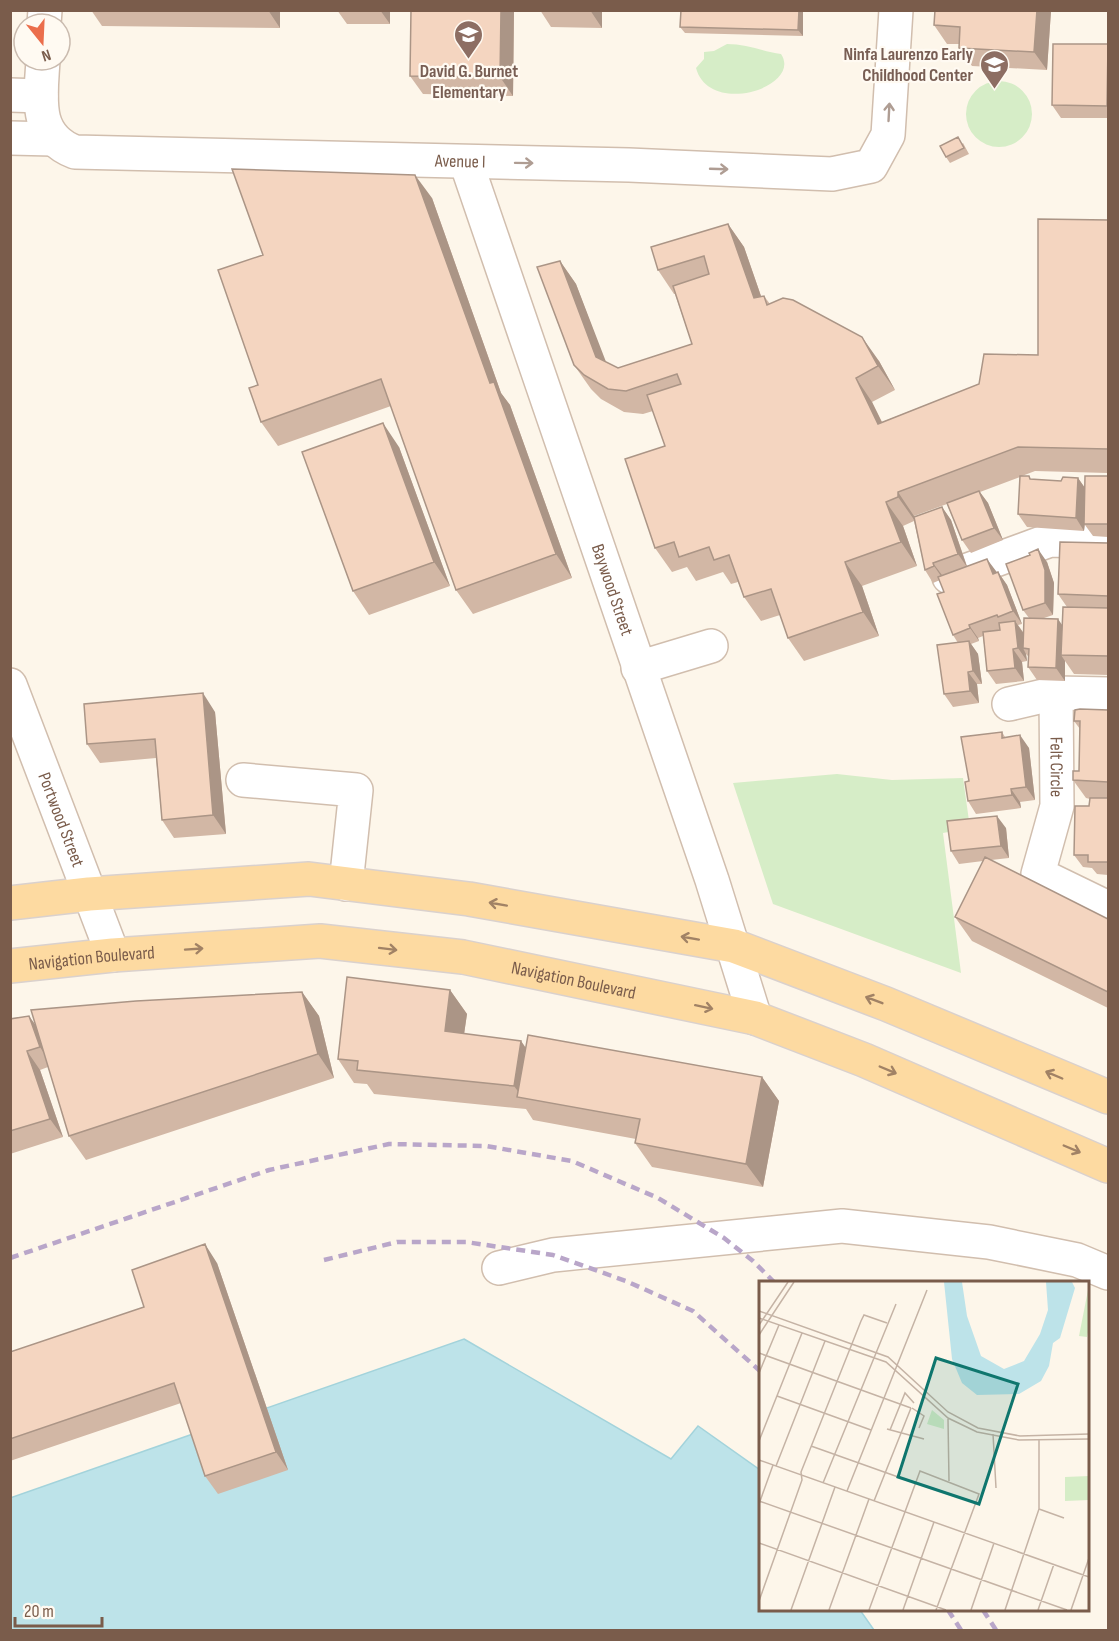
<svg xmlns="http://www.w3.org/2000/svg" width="1119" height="1641" font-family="'Sofia Sans Condensed',sans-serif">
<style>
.green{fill:#d6edc7}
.water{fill:#bde3e9;stroke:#a3d3db;stroke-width:1.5}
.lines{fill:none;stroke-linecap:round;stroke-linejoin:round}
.minor-casing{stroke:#d1beae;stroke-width:36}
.major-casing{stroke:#dad1cd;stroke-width:36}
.minor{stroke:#fff;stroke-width:33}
.major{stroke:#fddaa1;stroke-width:33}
.rail{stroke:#b9a6c9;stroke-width:4.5;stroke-dasharray:9 6;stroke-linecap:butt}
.wall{fill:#d2b7a5}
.shaded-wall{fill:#ab9586}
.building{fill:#f4d5c0;stroke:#ab9586;stroke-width:1.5}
.oneway{stroke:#af9d93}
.oneway2{stroke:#a18265}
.labels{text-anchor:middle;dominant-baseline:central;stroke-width:4.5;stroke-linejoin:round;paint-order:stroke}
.education-label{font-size:18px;font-weight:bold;fill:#785e54;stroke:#fffaf2;text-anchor:end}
.street-label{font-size:18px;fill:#7a5c4b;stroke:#fffaf2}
.inset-road{fill:none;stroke:#c5b3a5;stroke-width:1.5}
.view{fill:#0f766e;fill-opacity:0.15;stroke:#0f766e;stroke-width:3}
.inset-edge{fill:none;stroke:#7a5c4b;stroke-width:3}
</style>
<rect width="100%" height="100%" fill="#fdf6ea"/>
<path class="green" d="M727,44C746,44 762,51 781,54C803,87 709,117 696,68L704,59V52L714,51Z
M966 114a33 33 0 1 1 66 0a33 33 0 1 1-66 0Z
M837,774L892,780L963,778L970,828L943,833L961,973L773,904L733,783Z"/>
<path class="water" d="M464,1339L671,1459L698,1426L760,1470V1610H860L874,1630H11L10,1498Z"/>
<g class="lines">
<defs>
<g id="minor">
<path d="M44,24L45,10"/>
<path id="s1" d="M43,60C41,97 33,136 75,152L629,165L832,174L871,166L888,135L896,10"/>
<path d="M10,95L41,96"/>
<path d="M10,138L53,139"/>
<path id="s2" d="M466,162L712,880L755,1018"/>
<path d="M949,577L1050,540L1108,542"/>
<path d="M638,668L711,646"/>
<path id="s3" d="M10,685L113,955"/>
<path id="s4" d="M1056,693L1057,806L1038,874L1108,908"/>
<path d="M1009,704L1056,693L1108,694"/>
<path d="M243,780L356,790L346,884"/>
<path d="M499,1268L553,1255L842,1226L989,1242L1077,1260L1108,1273"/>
</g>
<g id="major">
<path d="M10,903L89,894L309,879L469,899L734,946L886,1004L1108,1097"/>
<path id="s5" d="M10,966L113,955L320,941L463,957L755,1018L864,1060L1108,1166"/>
</g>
</defs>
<use href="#minor" class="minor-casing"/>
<use href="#major" class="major-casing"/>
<use href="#minor" class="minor"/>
<use href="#major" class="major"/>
<path class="rail" d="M10,1258L269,1170L389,1144L486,1146L572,1161L658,1198L724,1238L753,1261L774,1282
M324,1260L397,1242H466L553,1255L626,1281L693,1311L760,1371
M948,1610L961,1630
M983,1610L996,1630"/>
</g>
<path class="wall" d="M91,10H280V28L102,26Z
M337,10H390V24H347Z
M411,10H514L513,96L423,94L410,76Z
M540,10H602V28L551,27Z
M681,10H803V36L685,33L680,27Z
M935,10H1051L1047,70L972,66L959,48V44H947L934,25Z
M1108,44V118H1061L1052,105Z
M963,143L969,154L950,163L946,157Z
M432,198L501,393L510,405L572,578L473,614L456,590L391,406L278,446L261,422L258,385L263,255Z
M1108,220V473L1035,471L1022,476L1031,479L1061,481L1078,478L1085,488L1108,476V537L1093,536L1085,525L1084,531L1027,527L1018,514L1020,477L980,492L988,503L1003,540L971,553L962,540L947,504L914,516V517L942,507L951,520L967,566L998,572L1007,585L1022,624L1018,625L1023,632L1029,618L1023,610L1047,562L1054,583L1053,615L1044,618L1062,625L1067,607L1058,594L1108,543V675L1074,674L1065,661V681L1037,680L1028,667L1029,657L1026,654L1027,661L1022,662L1024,681L996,684L987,671L983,636L978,638L979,641L971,644L978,654L982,684H977L979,703L953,707L944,694L958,643L953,635L944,592L940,580L933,583L925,570L914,521L903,526L917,566L862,586L879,636L804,661L788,638L780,615L761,621L744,597L738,582L731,584L723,572L696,581L687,567L672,572L655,548L665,446L653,411L643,414L624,412L601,399L591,389L574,365L560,261L576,284L605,362L618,368L692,344L675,294H674L658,270L728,224L744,247L761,296H764L770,304L879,361L895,390L872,402L882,422L979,384L1038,355Z
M399,447L450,586L369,615L353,591Z
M1108,710V875L1097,874L1092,868L1083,867L1074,855L1089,806L1090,799L1086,798L1073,780L1079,771L1080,729L1074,721Z
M215,712L226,834L174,838L162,820L156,758L100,763L87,744Z
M1002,732L1005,737L1029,748L1035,800L1020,802L1021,808L976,814L968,801L969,781Z
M1006,828L1009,858L991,860L1108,919V1008L972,941L955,917L983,861L959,864L951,851Z
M450,990L467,1014L464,1034L521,1041L526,1048L762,1077L779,1101L763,1187L652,1167L635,1143L636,1139L533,1120L526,1109L374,1094L367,1084L354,1083L338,1059Z
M302,992L319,1016L334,1078L86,1160L69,1136L48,1067L40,1070L63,1137L10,1154V1019L29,1016L35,1025Z
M217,1263L288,1470L218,1494L205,1476L181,1403L10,1461V1352L144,1307Z"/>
<path class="shaded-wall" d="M268,10H280V28Z
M380,10H390V24Z
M501,10H514L513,96L500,77Z
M590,10H602V28Z
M799,10H803V36L798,30Z
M1037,10L1051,11L1047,70L1034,52Z
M1108,44V107L1107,106Z
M415,175L432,198L501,393L510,405L572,578L556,554L490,383Z
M728,224L744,247L770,322L754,298Z
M560,261L576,284L613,380L596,357Z
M862,337L879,361L895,390L878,366Z
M856,378L872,402L894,447L878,424Z
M383,423L399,447L450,586L434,562Z
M1078,478L1087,491L1084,531L1076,518Z
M979,491L988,503L1003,540L994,528Z
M898,492L914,516L915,521L898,497Z
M886,502L903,526L917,566L901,542Z
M942,507L951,520L967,567L958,554Z
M1038,549L1047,562L1054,583L1053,615L1045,603Z
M987,559L996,571L1002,587L993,574Z
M845,562L862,586L879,636L863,612Z
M933,563L942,575L943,579L934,566Z
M998,572L1007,585L1022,624L1013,611Z
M1058,619L1067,632L1061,655L1065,661V681L1056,668Z
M1015,621L1024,634L1023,648L1026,654L1027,661L1018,648Z
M969,625L978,638L979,641L970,628Z
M969,641L978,654L982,684L973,671Z
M1013,649L1022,662L1024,681L1015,668Z
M968,672L977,684L979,703L970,691Z
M203,693L215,712L226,834L213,815Z
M1020,735L1029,748L1035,800L1026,787Z
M1011,789L1020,802L1021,808L1012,795Z
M997,816L1006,828L1009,858L1001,846Z
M450,990L467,1014L461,1055L445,1031Z
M302,992L319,1016L334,1078L318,1054Z
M29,1016L42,1034L52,1066L40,1047Z
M521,1041L537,1065L523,1098L514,1086Z
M27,1051L40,1070L63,1137L50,1119Z
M762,1077L779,1101L763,1187L746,1164Z
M205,1244L217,1263L288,1470L276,1452Z"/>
<path class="building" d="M411,10H501L500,77L410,76Z
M681,10H799L798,30L680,27Z
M935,10H1037L1034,52L959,48L960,27L934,25Z
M1053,44H1108L1107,106L1052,105Z
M958,137L964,148L946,157L940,146Z
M232,169L415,175L490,383L494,382L556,554L456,590L381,379L261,422L249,388L258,385L218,270L263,255Z
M1038,219L1108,220V449L1018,447L898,492V497L886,502L901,542L845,562L863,612L788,638L771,589L744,597L729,555L714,560L709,547L679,557L674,542L655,548L625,459L665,446L647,395L681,384L677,374L626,391L608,389L584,375L574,365L537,267L560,261L596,357L618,368L692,344L673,286L709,274L704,256L658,270L651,247L728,224L754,298L764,296L767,305L783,298L793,300L862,337L878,366L856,378L878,424L979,384L984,354L1038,355Z
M383,423L434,562L353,591L302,452Z
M1020,476H1029L1030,479L1061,481L1063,477L1078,478L1076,518L1018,514Z
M1085,476H1108V524H1084Z
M979,491L994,528L962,540L947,503Z
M942,507L958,554L933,563L934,566L925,570L914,517Z
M1060,542L1108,543V596L1058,594Z
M1038,549L1045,570V603L1023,610L1006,564L1030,555L1029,553Z
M987,559L993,574L998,572L1013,611L998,617L997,615L969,625L970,628L953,635L937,594L944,592L938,577Z
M1063,607L1108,608V656L1061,655Z
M1024,618L1058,619L1056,668L1028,667L1029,649L1023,648Z
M1015,621L1018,648L1013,649L1015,668L987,671L983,632L1000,630L999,623Z
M969,641L973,671L968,672L970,691L944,694L937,645Z
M203,693L213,815L162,820L155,739L87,744L84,704Z
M1080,709L1108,710V782L1073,780V771H1079L1080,721H1074L1075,710Z
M1002,732V738L1020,735L1026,787L1011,789L1012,795L968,801L965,782L969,781L961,737Z
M1090,798H1108V862H1088V855H1074L1075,806H1089Z
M997,816L1001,846L951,851L947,821Z
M985,857L1108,919V992L955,917Z
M347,977L450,990L445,1031L521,1041L514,1086L357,1070L358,1061L338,1059Z
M302,992L318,1054L69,1136L31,1010L136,1001Z
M29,1016L40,1047L27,1051L50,1119L10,1131V1019Z
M528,1035L762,1077L746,1164L635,1143L640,1119L517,1097Z
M205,1244L276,1452L205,1476L174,1383L10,1439V1352L144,1307L132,1270Z"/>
<defs><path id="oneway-shaft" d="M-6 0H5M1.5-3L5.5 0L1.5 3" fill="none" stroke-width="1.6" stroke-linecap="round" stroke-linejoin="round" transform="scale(1.5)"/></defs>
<g class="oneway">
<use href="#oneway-shaft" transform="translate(889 112) rotate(-87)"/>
<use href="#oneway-shaft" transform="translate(524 163) rotate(1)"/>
<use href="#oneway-shaft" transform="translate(719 169) rotate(2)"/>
</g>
<g class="oneway2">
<use href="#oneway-shaft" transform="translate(498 904) rotate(-170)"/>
<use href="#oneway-shaft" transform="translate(690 938) rotate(-170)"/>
<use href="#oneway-shaft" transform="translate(194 949) rotate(-4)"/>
<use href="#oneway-shaft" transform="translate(388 949) rotate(7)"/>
<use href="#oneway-shaft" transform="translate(874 1000) rotate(-159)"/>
<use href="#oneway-shaft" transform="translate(704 1007) rotate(12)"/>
<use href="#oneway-shaft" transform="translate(888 1070) rotate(23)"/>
<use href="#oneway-shaft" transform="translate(1054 1075) rotate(-157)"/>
<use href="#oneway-shaft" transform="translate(1072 1149) rotate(23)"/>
</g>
<defs>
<symbol id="school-pin" viewBox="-11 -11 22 30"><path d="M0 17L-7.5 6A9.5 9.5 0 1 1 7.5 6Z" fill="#8d6e63" stroke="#fffaf2"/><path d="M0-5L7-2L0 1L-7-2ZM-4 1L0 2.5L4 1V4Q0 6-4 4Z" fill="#fff"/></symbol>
</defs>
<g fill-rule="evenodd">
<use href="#school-pin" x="452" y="18" width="33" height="45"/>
<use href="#school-pin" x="978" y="48" width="33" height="45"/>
</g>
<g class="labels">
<g class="education-label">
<text x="973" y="54">Ninfa Laurenzo Early<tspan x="973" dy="21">Childhood Center</tspan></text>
<text x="469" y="71" text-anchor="middle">David G. Burnet<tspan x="469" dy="21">Elementary</tspan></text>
</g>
<g class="street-label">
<text stroke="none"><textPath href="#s1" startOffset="492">Avenue I</textPath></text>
<text stroke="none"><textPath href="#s2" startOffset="452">Baywood Street</textPath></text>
<text stroke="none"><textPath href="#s4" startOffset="74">Felt Circle</textPath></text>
<text stroke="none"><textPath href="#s3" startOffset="144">Portwood Street</textPath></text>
<text stroke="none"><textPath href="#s5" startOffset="82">Navigation Boulevard</textPath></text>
<text stroke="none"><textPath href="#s5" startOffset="568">Navigation Boulevard</textPath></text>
</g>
</g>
<g transform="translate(759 1281)">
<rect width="330" height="330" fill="#fdf6ea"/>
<path d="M330,4V47L328,56L320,55ZM173,129L185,139V148L168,143ZM330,195V219L306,220V196Z" fill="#d6edc7"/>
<path d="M185,1H203L208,35L222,75L245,88L265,80L281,53L289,29L287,1H313L316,7L301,57L294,62L290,85L282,100L260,113L218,114L203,102L193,78Z" fill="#bde3e9"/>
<path class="inset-road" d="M0,30L129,76L189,131L219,147L261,155L330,153M0,37L127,81L189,137L218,151L260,159L330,158M0,44L29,1M0,54L35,1M0,72L152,127M0,92L20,44M18,115L112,149M153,127L165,135L160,147M189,138L190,200M128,148L165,158M131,149L146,112L155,122M234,153L237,207M0,160L43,52M52,165L142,197M0,179L330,296M17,185L66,60M64,202L137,23M88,210L168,9M0,220L308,329M115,220L152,127M0,223L14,184M280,228L305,237M0,262L187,329M0,320L43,199L42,191L102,40L105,34L128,42M32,329L76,206M70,329L110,218M110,329L161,190L220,213L177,329M144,329L175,241M212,329L235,262M246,329L280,228V158M279,329L295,283M312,329L330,277"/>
<path class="view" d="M177,77L259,103L220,223L139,196Z"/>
<rect width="330" height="330" class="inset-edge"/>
</g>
<rect width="1119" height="1641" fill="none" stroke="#7a5c4b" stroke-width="24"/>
<g transform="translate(42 42) rotate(162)"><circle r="28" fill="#fffaf2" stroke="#cabbaf" stroke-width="1.5"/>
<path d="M0-4.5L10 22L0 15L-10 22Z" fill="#eb6e4c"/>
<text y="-9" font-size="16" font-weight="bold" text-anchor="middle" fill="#7a5c4b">N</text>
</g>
<path d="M15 1617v9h87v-9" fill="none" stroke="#7a5c4b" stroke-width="3"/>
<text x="24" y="1617" font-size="18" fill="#7a5c4b" stroke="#fffaf2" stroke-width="4.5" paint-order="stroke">20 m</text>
</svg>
